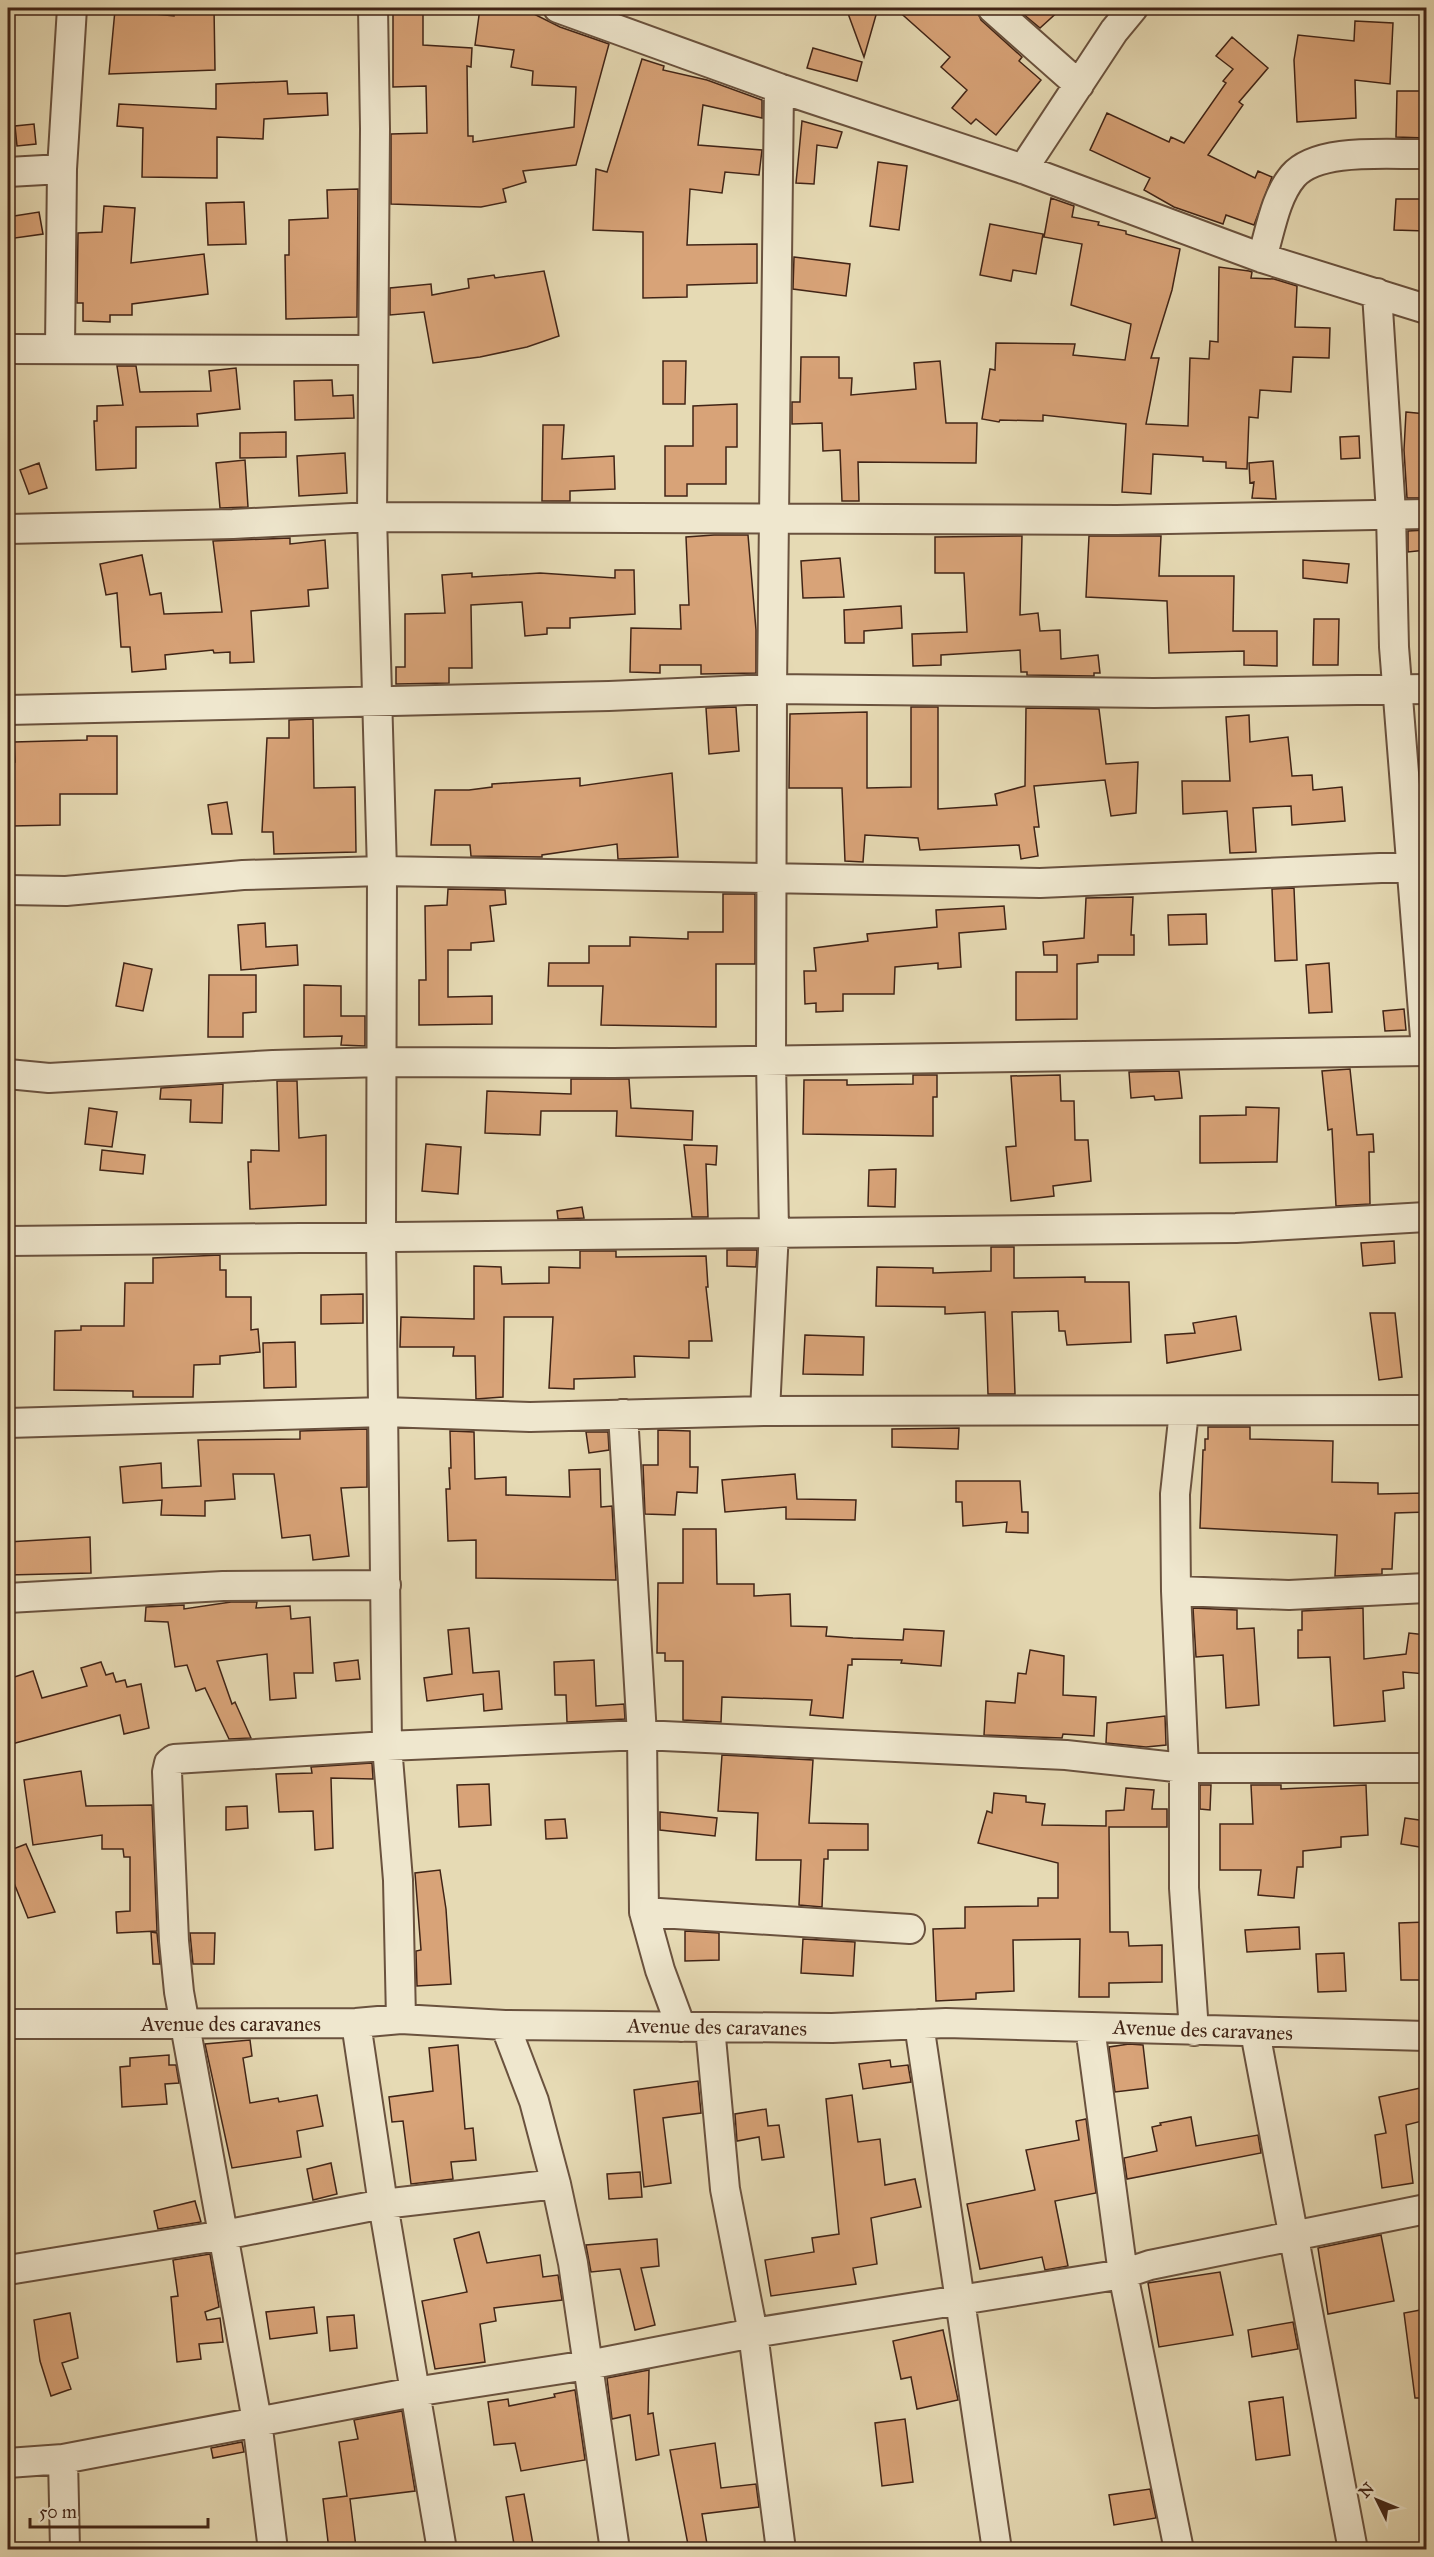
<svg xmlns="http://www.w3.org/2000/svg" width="1434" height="2557" font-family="'IM FELL Great Primer',serif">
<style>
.building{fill:#d8a378;stroke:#412416;stroke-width:1.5}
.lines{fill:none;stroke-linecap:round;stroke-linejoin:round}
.minor-casing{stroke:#6a523e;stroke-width:32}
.minor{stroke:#efe7ce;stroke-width:28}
.labels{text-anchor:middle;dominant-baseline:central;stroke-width:6;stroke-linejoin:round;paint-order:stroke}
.street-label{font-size:21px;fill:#412416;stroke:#efe7ce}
</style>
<rect width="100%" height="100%" fill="#e6dab4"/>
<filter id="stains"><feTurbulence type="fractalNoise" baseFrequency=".00333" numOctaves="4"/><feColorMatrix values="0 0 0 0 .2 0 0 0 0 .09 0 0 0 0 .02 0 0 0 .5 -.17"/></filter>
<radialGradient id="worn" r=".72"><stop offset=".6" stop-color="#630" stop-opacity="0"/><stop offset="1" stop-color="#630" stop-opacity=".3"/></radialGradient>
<path class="building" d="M214,8L215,70L109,74L115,10L174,16V9Z
M393,8H423V45L472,48L471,67L467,66L468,136H473V142L574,127L576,87L532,85L533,71L511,67L514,50L475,45L480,8L534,14L560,27L609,44L576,165L523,171L526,182L503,189L506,202L481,207L391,204V134L427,133L426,86L393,87Z
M846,8H878L864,57Z
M895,8H976L981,20L1022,57L1019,61L1041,80L996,135L976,119L971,124L952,108L967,90L941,67L950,57Z
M1016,8H1062L1040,28Z
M1355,21L1393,23L1390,84L1355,80L1356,118L1297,122L1294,60L1298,35L1354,41Z
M1232,37L1268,68L1239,102L1243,105L1208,155L1255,178L1258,171L1272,177L1254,225L1226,215L1223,224L1174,207L1144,190L1150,178L1090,150L1107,113L1169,142L1171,137L1184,143L1226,83L1223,81L1233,69L1216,56Z
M813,48L862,62L857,81L807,68Z
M642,59L664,66L663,70L707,80L762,100V118L703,105L698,145L762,150L759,175L725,172L722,193L690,189L687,245L757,244V283L687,285V297L643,298V232L593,230L596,169L607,172Z
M287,81L288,94L327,93L328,115L264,119L263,139L217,137V178L142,177L143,128L117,126L119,104L216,109V84Z
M1397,91H1426V138L1396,137Z
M802,121L842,132L837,148L817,145L814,184L796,183Z
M34,124L36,144L17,146L15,126Z
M878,162L907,166L899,230L870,226Z
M358,189L357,317L286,319L285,255H289V220L328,218L327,190Z
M1051,198L1074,206L1072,217L1099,222L1098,225L1126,231V234L1180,249L1172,290L1151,358H1159L1146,424L1188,426L1190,358L1209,359L1210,341L1218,342L1219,267L1249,271L1252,272L1251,278L1274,279L1297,286L1295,327L1330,328L1329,358L1293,357L1291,392L1260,390L1258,418L1249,417L1247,469L1226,468V462L1203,461V457L1153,454L1151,494L1122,492L1126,424L1043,415V421L1000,420L999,422L982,419L990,369L995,370L996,343L1075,344L1073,355L1125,360L1131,324L1071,305L1082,244L1044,237Z
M1396,199H1426V231L1394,230Z
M244,202L246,244L208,245L206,203Z
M104,206L135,208L131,263L204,254L208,294L132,304V315H110V322L83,321V303H77L78,233L102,232Z
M39,212L43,234L8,239V217Z
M990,224L1043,234L1036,274L1013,270L1011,281L980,275Z
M794,257L850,264L846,296L793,289Z
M544,271L559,336L527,347L480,357L433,363L424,312L390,315V288L431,284L432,295L469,288L468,279L494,275L495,278Z
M801,357H839V378H852L851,395L916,389L914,363L940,361L946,423H977L976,463L858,462L859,501H842L840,450L823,451L822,423L792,424V402H800Z
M663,361H686L685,404H663Z
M117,366H136L140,392L211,391L209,371L236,368L240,409L197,414L198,426L136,427V468L96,470L94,421H97V406L123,405Z
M332,380L333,396L353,395L354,418L295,420L294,381Z
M737,404V447H726V484H687V496H665V446H693V406Z
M1406,412L1426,414V498H1407L1404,450Z
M543,425H564L562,459L614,456L615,489L570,491V501H542Z
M286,432V457L240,458V433Z
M1359,436L1360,458L1341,459L1340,437Z
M345,453L347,493L299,496L297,456Z
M245,460L248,507L220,508L216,463Z
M1273,461L1276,499L1252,498L1254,482L1250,483L1249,463Z
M39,463L47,488L29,494L20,470Z
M1426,530V550L1408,552V531Z
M714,535H748L756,630V673L701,674V665H660V673L630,672L631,628L681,629L680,605H689L686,537Z
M1022,536L1020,615L1038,613L1040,631L1060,630L1061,659L1098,655L1100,673H1094V676L1027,675V672H1021L1020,650L941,655V665L913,666L912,634L967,632L964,573H935V537Z
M1089,536H1161L1159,576H1234L1233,631H1277V666L1244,665V651L1169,653L1167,601L1086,597Z
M290,538V544L325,540L328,588L308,590L309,606L251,611L254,662L230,663V652L214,653L213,650L165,655L166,669L132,672L130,647H121L117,593L106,595L100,564L142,555L150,595L161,593L164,614L222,612L213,541Z
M840,558L844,597L803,598L801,561Z
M1303,560L1349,564L1347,583L1303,578Z
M615,570H634L635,614L570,618V628H547V634L525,636L522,602L471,605L472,668H449V683L396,684V667H405V614L445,613L442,575L472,573V577L540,573L615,578Z
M901,606L902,628L864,631V643H845L844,610Z
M1314,619H1339L1338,665H1313Z
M736,707L739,751L709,754L706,708Z
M911,707H938V809L997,805L995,794L1025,786L1026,708L1099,709L1106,764L1138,762L1136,813L1111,816L1105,780L1034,786L1039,827H1034L1038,856L1021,859L1019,845L920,850L918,838L865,835L863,862L845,861L842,788H789L790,714L867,712V788L911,787Z
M1249,715L1250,742L1288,737L1292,776L1312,775L1313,790L1342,787L1345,821L1292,825L1291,806L1253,808L1256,852L1230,853L1227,811L1183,814L1182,781H1230L1226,717Z
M313,719L314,788L355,787L356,852L274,854L273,832H262L267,738H289V720Z
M87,736H117V794H60V825L12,826L8,763L15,762L14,742L87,740Z
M672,773L678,857L618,859L617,844L542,855V857L471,856L470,845H431L435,790H469L492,787V784L580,778V786Z
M227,802L232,834H212L208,805Z
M1294,888L1297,960L1275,961L1272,889Z
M448,889L505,890L506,904L490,906L494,941L471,943V950H448V997L492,996V1024L419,1025V980H426L425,906L447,905Z
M723,894H755V964H716V1027L601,1025L603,986H548L549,963H589V946H630V937L688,939V932H723Z
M1133,897L1131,935H1134V955H1098V962L1077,964V1019L1016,1020V972H1057V955H1044L1043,942L1084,938L1086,898Z
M1004,906L1006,929L959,933L961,967L938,969V963L895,967L894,994H843V1011L816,1012V1003L805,1004L804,971H816L814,948L868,941L867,934L937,927L936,910Z
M1206,914L1207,944L1169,945L1168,915Z
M265,923L266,947L297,945L298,965L241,970L238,925Z
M124,963L152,969L143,1011L116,1006Z
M1329,963L1332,1012L1309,1013L1306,965Z
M209,975H256V1012L243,1013V1037H208Z
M304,985L341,986V1016H365V1046L341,1045L342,1036L304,1037Z
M1404,1009L1406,1030L1385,1031L1383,1011Z
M1350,1069L1357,1135L1373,1134L1374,1152H1369L1370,1204L1336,1206L1332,1129L1328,1130L1322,1071Z
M1179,1071L1182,1098L1155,1100L1154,1096L1131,1098L1129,1072Z
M913,1075H937V1097H933V1136L803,1134L804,1080H847V1085L913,1084Z
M1060,1075L1061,1101H1074L1075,1140H1088L1091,1181L1053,1186L1054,1196L1011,1201L1006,1147L1016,1146L1011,1076Z
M571,1079H629L631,1108L693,1111L692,1140L616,1136L617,1111H541L540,1135L485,1133L487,1091L571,1094Z
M277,1081H297L299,1138L326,1135V1205L250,1209L248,1162H251V1150L279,1151Z
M223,1084L222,1123L190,1122L191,1100L160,1099L161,1088Z
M1246,1107L1279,1108L1277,1162L1200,1163V1116L1246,1115Z
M89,1108L117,1112L112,1147L85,1144Z
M426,1144L461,1147L458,1194L422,1191Z
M684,1145L717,1146L716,1165L706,1164L708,1217H692Z
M102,1150L145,1155L143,1174L100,1170Z
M896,1169L895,1207L868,1206L869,1170Z
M582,1207L584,1218L558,1219L557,1211Z
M1394,1241L1395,1263L1363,1266L1361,1243Z
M991,1247H1014V1278L1085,1277V1282H1129L1131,1342L1067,1345L1065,1331H1059L1058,1311L1012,1312L1015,1394H988L985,1312L945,1314V1307L876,1306L877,1267L933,1268V1273L991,1271Z
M727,1250H757L756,1267L727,1266Z
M580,1251H616V1257L706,1256L708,1287H706L712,1341H689V1358L634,1356L635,1377L574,1379V1389L549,1388L553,1317H504L503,1397L476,1399L475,1356H453L454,1347H400L401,1317L474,1319V1266L501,1267L502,1284L549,1283V1267L580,1268Z
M220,1255V1270H226V1297H251V1330L258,1329L260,1352L220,1356V1364L194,1365L193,1397H133V1391L54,1390L55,1331L81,1330V1326H124L125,1283H153V1258Z
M363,1294V1323L321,1324V1295Z
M1370,1313H1395L1402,1377L1379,1380Z
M1236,1316L1241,1350L1167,1363L1165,1335L1195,1333L1193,1323Z
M805,1335L864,1337L863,1375L803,1374Z
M295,1342L296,1387L264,1388L263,1343Z
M1208,1427H1250V1439L1333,1441L1332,1482L1378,1483V1494L1426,1493V1512L1395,1513L1392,1569H1382V1574L1335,1576L1337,1535L1200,1528L1203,1450H1205V1439H1208Z
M959,1428L958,1449L892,1447V1429Z
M367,1429V1487L341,1488L349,1556L313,1560L310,1535L282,1538L274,1474H233L235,1499L205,1501V1516L161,1515L162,1500L123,1503L120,1467L161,1463L162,1488L201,1486L198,1440L300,1439V1431Z
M658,1430L690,1431V1467H698L697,1493L677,1492L675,1515L645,1514L643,1465H658Z
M450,1431L474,1432L475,1479L506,1477V1495L570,1497L569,1470L600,1469L601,1507L612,1506L616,1580L476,1578V1540L448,1541L446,1489H450L449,1468H451Z
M586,1432H608L609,1450L589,1453Z
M795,1474L797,1499L856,1500L855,1520L786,1519V1507L725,1512L722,1480Z
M956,1481H1020L1022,1512H1028V1533L1006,1532L1007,1522L963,1526L962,1502H956Z
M683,1529H716L717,1584H754V1596L790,1594L791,1626L827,1627L826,1636L853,1638L903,1640L904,1629L944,1631L941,1666L901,1663L902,1660L852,1659V1665H848L843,1718L810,1715L812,1700L722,1697L721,1722L683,1720V1661H665V1653H657L658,1583H683Z
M90,1537L91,1573L8,1575V1542Z
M231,1602H257L256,1608L290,1606L291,1619L310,1617L313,1673H294L296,1698L270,1700L267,1654L217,1661L232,1704L235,1702L251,1738L229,1739L205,1688L196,1691L187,1665L175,1667L168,1622L145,1621L146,1607L184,1605V1609Z
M1193,1608L1237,1610V1629L1254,1628L1259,1705L1226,1708L1223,1655L1196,1657Z
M1363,1608L1364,1659L1406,1654L1409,1633L1426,1635V1674L1403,1672L1404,1688L1383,1691L1385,1721L1334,1726L1330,1657L1298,1658V1630H1302V1611Z
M469,1628L473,1673L499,1671L502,1709L484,1711L483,1694L427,1701L424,1678L452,1674L448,1630Z
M1030,1650L1064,1656L1063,1695L1096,1697L1094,1736L1063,1734L1062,1738L984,1735L986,1701L1015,1703L1018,1673L1026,1674Z
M358,1660L360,1679L336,1681L334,1663Z
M594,1660L596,1706L624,1704L625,1719L567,1722L566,1695H555L554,1662Z
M101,1662L106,1675L113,1673L116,1682L125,1680L127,1687L141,1684L149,1728L124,1734L120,1715L8,1745V1679L33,1671L42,1698L87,1686L81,1668Z
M1165,1716L1166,1745L1146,1747L1106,1743L1107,1723Z
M722,1755L813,1760L809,1823L868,1824V1850H828V1859H824L822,1907L799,1905L801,1860H756L758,1813L718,1811Z
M372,1763L373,1779L331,1778L333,1848L315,1850L313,1811L279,1812L276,1774L312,1773L311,1767Z
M81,1771L86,1806L152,1805L157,1931L117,1933L116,1912L130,1911V1857H124L123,1849H102V1835L33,1845L24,1780Z
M489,1784L491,1825L459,1827L457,1785Z
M1200,1785H1211L1210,1810L1200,1809Z
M1251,1785H1281V1789L1366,1785L1368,1835L1341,1837V1847L1303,1851V1867H1297L1294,1898L1258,1895L1261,1870H1220V1824H1253Z
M1126,1788L1154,1790L1152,1809H1167V1827H1109L1110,1932H1128L1129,1946L1162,1945V1982L1109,1983V1997H1079L1080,1939L1013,1940L1014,1991L976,1993V1999L936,2001L933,1929L965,1928V1907L1038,1906V1898H1058V1863L978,1843L987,1811L992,1813L994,1793L1026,1796V1802L1045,1804L1042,1825L1106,1826V1811L1124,1810Z
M247,1806L248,1828L226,1830V1807Z
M660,1812L717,1818L715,1836L660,1830Z
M1405,1818L1426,1821V1848L1401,1844Z
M565,1819L567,1838L546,1839L545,1820Z
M26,1844L55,1912L28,1918L8,1868V1851Z
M440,1870L446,1909L451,1984L417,1986L416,1951L421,1950L415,1873Z
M1426,1922V1980H1401L1399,1923Z
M1299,1927L1300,1949L1247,1952L1245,1930Z
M685,1931L719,1933V1960L685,1961Z
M151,1932L157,1933L160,1964H153Z
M190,1933H215L214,1964H193Z
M803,1939L855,1942L853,1976L801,1973Z
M1344,1953L1346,1991L1318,1992L1316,1954Z
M250,2040L252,2056L243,2058L250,2103L278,2098L279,2102L317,2095L323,2126L297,2131L301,2157L232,2168L205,2044Z
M1129,2044L1143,2045L1148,2088L1115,2092L1109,2047Z
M458,2045L465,2129L473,2128L476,2160L451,2162L453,2179L411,2184L403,2121L392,2122L389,2097L433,2091L429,2048Z
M169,2055V2065H176L179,2083L165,2084L167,2104L122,2107L120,2067L130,2066V2058Z
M890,2060L891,2067L908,2065L911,2082L863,2089L859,2064Z
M698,2081L701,2113L663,2118L671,2183L644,2187L634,2090Z
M1425,2087L1426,2120L1406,2125L1413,2183L1382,2188L1375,2135L1386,2133L1379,2097Z
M852,2095L858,2142L880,2139L885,2185L915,2179L921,2207L871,2218L877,2264L853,2268L856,2284L771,2296L765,2260L814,2252L812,2238L839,2234L826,2099Z
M766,2109L768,2126L779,2125L784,2157L762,2160L759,2137L737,2141L735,2114Z
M1191,2117L1196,2146L1258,2135L1261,2153L1127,2179L1124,2158L1157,2151L1152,2127L1161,2125L1160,2123Z
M1086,2119L1096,2193L1055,2201L1068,2266L1045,2270L1042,2257L980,2269L967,2204L1035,2190L1026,2150L1079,2140L1076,2121Z
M331,2163L337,2194L313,2200L307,2169Z
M640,2172L642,2197L609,2199L607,2174Z
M195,2201L201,2222L158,2229L154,2211Z
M479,2232L487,2263L540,2255L543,2277L558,2275L562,2300L494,2308L496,2321L480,2324L485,2362L435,2369L422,2301L467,2292L454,2239Z
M1381,2235L1394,2301L1328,2314L1318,2248Z
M657,2239L659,2266L641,2268L655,2325L635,2330L620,2269L591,2272L586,2245Z
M210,2254L219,2307L205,2312L207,2320L220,2318L223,2342L199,2344L201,2359L177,2362L171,2297L178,2296L173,2260Z
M1220,2272L1233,2335L1159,2347L1148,2283Z
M314,2307L317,2333L270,2339L266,2312Z
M1426,2309V2398H1415L1404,2313Z
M70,2313L78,2358L62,2363L71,2389L51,2396L40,2361L34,2320Z
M354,2315L357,2348L330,2351L327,2317Z
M1293,2322L1298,2349L1252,2357L1248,2330Z
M943,2330L958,2400L917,2409L911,2377L901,2379L893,2341Z
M649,2370L648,2414L653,2413L659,2455L636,2460L630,2415L612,2419L607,2378Z
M575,2390L585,2460L521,2471L515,2443L494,2445L488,2402L508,2399L509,2406L555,2397L554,2394Z
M1283,2397L1290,2455L1256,2460L1249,2402Z
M402,2411L415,2491L350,2499L356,2547L329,2550L323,2499L347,2496L339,2442L358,2439L354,2420Z
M905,2419L913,2482L882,2486L875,2423Z
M242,2442L244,2452L213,2458L211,2448Z
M715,2443L721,2488L756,2484L759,2507L702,2514L708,2550H689L670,2450Z
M1150,2489L1156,2518L1114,2525L1109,2495Z
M524,2494L534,2550H515L506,2497Z"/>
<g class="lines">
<defs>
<path id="minor" d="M373,8L375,129L372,517L382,871L381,1236L387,1746L398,1880L401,2019
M558,8L779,88L1023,169L1262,258L1426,309
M992,8L1079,85
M1023,169L1114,31L1133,8
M8,172L62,169
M1262,258C1270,232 1275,197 1293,176C1318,147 1390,155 1426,154
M1377,293L1391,513L1394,647L1426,1050
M60,347L62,169L72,8
M8,349L373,350
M8,529L233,524L372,517L1117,520L1426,514
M8,710L609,696L772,689L1154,693L1426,689
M8,890L66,891L243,875L382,871L1040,883L1426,866
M8,1074L49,1078L273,1065L382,1062L614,1063L1426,1051
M8,1241L1236,1228L1426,1217
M765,1411L774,1231L771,1061L772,689L779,88
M1184,1411L1175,1494L1176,1591L1184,1768V1888L1194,2031
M623,1414L642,1735L644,1912L660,1970L681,2027
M8,1423L384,1412L530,1417L765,1411L1426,1410
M1176,1591L1289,1595L1426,1588
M8,1598L223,1586L386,1585
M644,1912L910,1929
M356,2023L383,2204L442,2550
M8,2024L356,2023L401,2019L505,2025L832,2028L946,2023L1426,2036
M919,2024L997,2550
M505,2025L534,2101L556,2184L573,2263L615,2550
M710,2027L725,2189L753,2333L781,2550
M1090,2027L1123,2274L1179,2550
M1255,2032L1353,2550
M8,2270L224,2235L383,2204L556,2184
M63,2459L65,2550
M8,2463L63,2459L414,2392L588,2365L753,2333L1123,2274L1150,2265L1426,2209
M273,2550L257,2421L179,1992L174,1941L167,1772L169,1763L174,1759L387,1746L642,1735L1066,1755L1184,1768H1426"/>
</defs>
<use href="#minor" class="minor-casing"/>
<use href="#minor" class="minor"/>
</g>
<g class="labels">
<g class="street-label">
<text x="231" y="2024">Avenue des caravanes</text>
<text transform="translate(717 2027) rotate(1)">Avenue des caravanes</text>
<text transform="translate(1203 2030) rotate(2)">Avenue des caravanes</text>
</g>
</g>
<rect width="1434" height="2557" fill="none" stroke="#e6dab4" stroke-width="30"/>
<rect x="9" y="9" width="1416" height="2539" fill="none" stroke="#412416" stroke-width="3"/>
<rect x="15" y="15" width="1404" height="2527" fill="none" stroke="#412416" stroke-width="1.5"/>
<g transform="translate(1377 2500) rotate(313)" stroke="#efe7ce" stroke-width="4.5" paint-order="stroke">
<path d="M0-4.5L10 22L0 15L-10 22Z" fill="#412416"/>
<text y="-9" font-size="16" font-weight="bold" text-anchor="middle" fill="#412416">N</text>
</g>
<path d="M30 2518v9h178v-9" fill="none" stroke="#412416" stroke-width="3"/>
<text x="39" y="2518" font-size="18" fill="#412416" stroke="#efe7ce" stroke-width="4.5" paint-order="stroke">50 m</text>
<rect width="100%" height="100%" filter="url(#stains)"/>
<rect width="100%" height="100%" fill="url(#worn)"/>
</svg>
